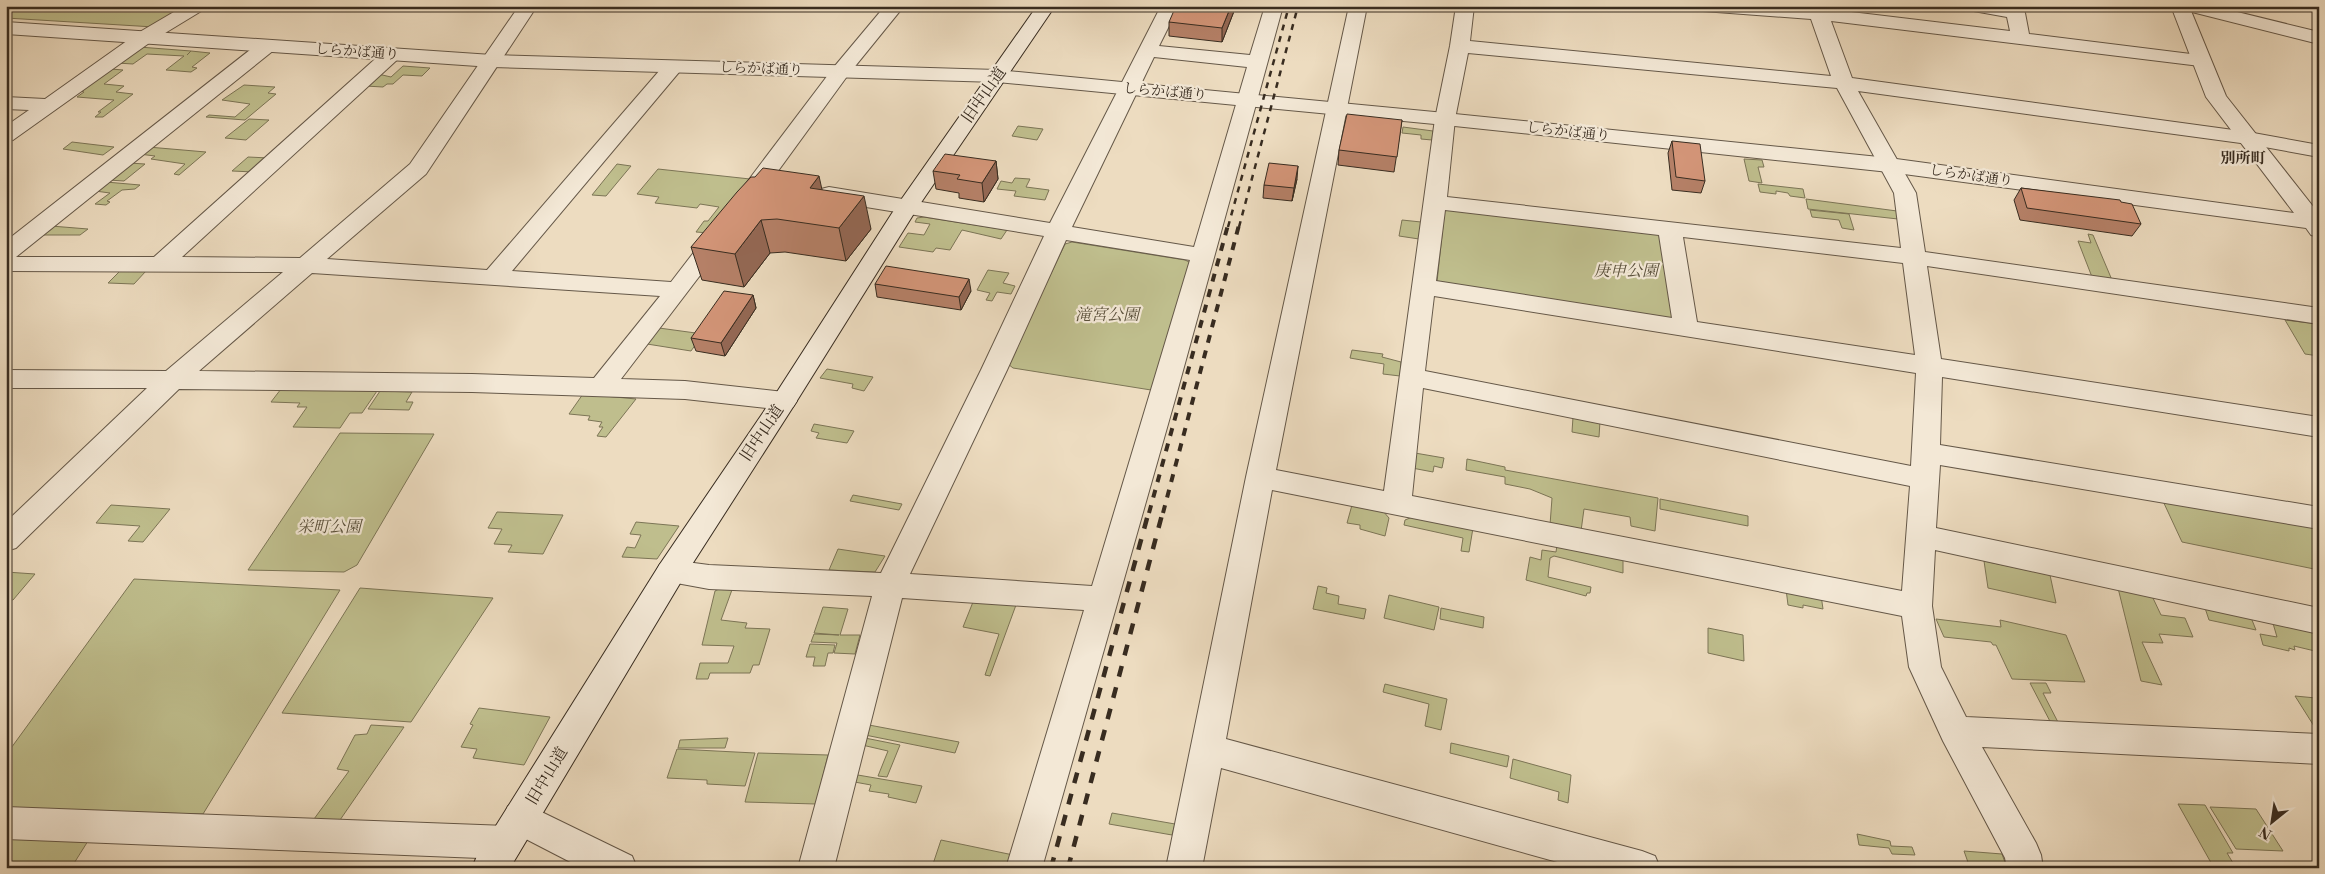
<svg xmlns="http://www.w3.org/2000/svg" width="2325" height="874" font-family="'Libre Bodoni','Noto Serif JP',serif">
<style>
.green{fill:#bfbe8d;stroke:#7c7556}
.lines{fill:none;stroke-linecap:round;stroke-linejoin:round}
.minor-casing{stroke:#655848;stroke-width:2}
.tertiary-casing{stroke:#655848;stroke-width:2}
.secondary-casing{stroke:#382c20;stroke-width:2}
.minor{fill:#f3e8d6;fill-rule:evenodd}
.tertiary{fill:#f3e8d6;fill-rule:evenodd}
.secondary{fill:#f3e8d6;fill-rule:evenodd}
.rail-far2{stroke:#382c20;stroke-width:2.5;stroke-dasharray:6 6;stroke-linecap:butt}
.rail-far1{stroke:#382c20;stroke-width:4;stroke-dasharray:8 8;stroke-linecap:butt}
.rail{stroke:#382c20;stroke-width:4.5;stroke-dasharray:11 11;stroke-linecap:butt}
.wall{fill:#b58067;stroke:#382c20}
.shaded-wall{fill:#946854;stroke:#382c20}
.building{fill:#d39578;stroke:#382c20}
.labels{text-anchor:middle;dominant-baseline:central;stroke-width:4.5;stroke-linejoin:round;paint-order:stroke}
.far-street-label{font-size:14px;fill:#382c20;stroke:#f3e8d6}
.far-neighbourhood-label{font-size:15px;font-weight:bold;fill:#382c20;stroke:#f3e8d6}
.street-label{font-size:16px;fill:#382c20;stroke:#f3e8d6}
.park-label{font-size:16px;font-style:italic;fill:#5a503b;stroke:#f3e8d6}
</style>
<rect width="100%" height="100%" fill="#eddcc0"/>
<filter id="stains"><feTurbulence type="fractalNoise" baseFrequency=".004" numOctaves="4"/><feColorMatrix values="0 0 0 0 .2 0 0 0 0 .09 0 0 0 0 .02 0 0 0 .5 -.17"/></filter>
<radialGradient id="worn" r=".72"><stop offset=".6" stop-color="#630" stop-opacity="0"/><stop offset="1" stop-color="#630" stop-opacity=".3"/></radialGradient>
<path class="green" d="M6,6H189L154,27L6,18Z
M139,47L191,51L187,55L191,51L210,53L192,67L197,68L191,72L166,70L184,56L147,54L133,64L117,63Z
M403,66L430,68L422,76L403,75L393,84H387L383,87L365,86L378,74L391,77Z
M111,69L123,70L104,84L124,86L116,92L133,94L103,117H95L101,112H98L114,100L77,97L84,92L80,91Z
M244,85L275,87L268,93L276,94L245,120L206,117L209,115L235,117L250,104L222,100Z
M249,119L269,120L246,140L225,138Z
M1018,126L1043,129L1037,140L1012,136Z
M1403,127L1433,131L1432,140L1421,139V135L1402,133Z
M72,142L114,147L103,155L63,149Z
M148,147L206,152L179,175L174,174L185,164L151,159L155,156L139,154Z
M248,157L269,158L254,172L232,171Z
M1744,159L1762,160L1764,167H1758L1762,183L1749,181Z
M129,163L145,164L124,181L108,180Z
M617,164L631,166L606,196L592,195Z
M658,169L750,179L710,233L696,232L704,221H708L719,207L700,204L697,208L655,203L659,197L637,194Z
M1015,178L1030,179L1026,187L1049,190L1045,200L1014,196L1016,191L997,189L1001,181L1012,183Z
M106,182L140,185L135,189L122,190L107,201L110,202L106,205L95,204L110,193L95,191Z
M1758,184L1803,189L1805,198L1790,196L1788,193L1776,191V194L1760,192Z
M1806,199L1897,211L1898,219L1808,209Z
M1445,207L1665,234L1675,320L1437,282Z
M1810,210L1849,214L1854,230L1842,228L1839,220L1812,217Z
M924,217L1007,230L1001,239L962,230L950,250L936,248L933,252L899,247L908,233L924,235L930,224L915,222L917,218Z
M1402,220L1421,222L1419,239L1399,236Z
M51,226L88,229L80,235H40Z
M2088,234L2093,235L2112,280L2092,277L2078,241L2091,243Z
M1072,242L1185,260L1193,264L1151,390L1013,368L1008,364L1065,244Z
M988,270L1009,273L1003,283L1015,286L1011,294L997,292L992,301L986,300L990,293L977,290Z
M120,271H146L134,284L108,283Z
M2285,320L2319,324V356L2305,354Z
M659,328L703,334L691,351L647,344Z
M1352,350L1383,354L1382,357L1401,362L1400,376L1383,374L1384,364L1350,358Z
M827,369L873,377L864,391L852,388L853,384L820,378Z
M281,389L377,391L362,413H350L340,428L293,427L307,407H297L300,403L271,402Z
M380,391L412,392L406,402H413L409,410L368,409Z
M583,394L636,399L606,437L597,436L603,427H599L602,422L588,420L590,416L569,414Z
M1573,417L1600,421L1599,437L1572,432Z
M814,424L854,431L847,443L816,438L819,433L811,431Z
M340,433L434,434L357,565L344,572L248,570Z
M1415,453L1444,458L1442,468L1434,466L1433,472L1412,468Z
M1467,459L1505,467V470L1658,498L1655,531L1631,526L1630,517L1584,509L1581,531L1550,525L1552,498L1530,489L1505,484V477L1466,470Z
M853,495L902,504L899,510L850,501Z
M1660,499L1748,516V526L1660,509Z
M2162,499L2319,525V570L2182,542Z
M111,505L170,509L143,542L128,541L140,526L96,523Z
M1352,505L1383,511L1389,518L1385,536L1360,529V525L1347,523Z
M497,512L563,515L543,554L508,552L512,545L494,544L502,529L488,528Z
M1415,516L1473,528L1469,552L1461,551L1463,538L1404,525L1405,520Z
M636,522L679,526L657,559L622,557L627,547L635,548L641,535L630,534Z
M1557,545L1623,559V573L1554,556L1550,558L1548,577L1591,587L1590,593H1587L1586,596L1526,580L1530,557L1541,560L1542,550L1556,552Z
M838,549L885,556L875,572L829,570Z
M1984,561L2050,575L2056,603L1988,588Z
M6,572L35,574L13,600H6Z
M134,579L340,590L203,814L6,810V755Z
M1318,586L1327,588L1326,593L1339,596L1338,604L1366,609L1364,619L1313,609Z
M723,587H733L721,620L747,623L745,628L770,629L759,665H753L750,673H710L708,679H696L700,663H728L734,646L702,645L715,591Z
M360,588L493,598L411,722L282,713Z
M2118,588L2152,596L2161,615L2185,618L2193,637L2159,634L2163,643L2142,642L2162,685L2141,681Z
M1786,589L1821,595L1823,609L1803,605V608L1788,605Z
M1389,595L1439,607L1434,630L1384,618Z
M973,602L1016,605L990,676L985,675L999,634L963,627Z
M2204,605L2250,615L2256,630L2209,620Z
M823,607L848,609L840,635H860L855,654L834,653L837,643L811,642L814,634L839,635L814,633Z
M1441,608L1484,617L1483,628L1440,619Z
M1936,619L2001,627L2000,620L2066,635L2085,682L2012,679L1996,645H1993L1991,642L1944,637Z
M2272,620L2316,630L2319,652L2294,646L2295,650L2289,648V651L2263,645L2260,634L2277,637Z
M1708,628L1743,635L1744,661L1708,653Z
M810,644L835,645L833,653H828L825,666H813L815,657H806Z
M2030,683H2046L2051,693H2043L2061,728L2053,727Z
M1385,684L1447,699L1441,730L1425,726L1429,704L1383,692Z
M2295,696L2316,698L2319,702V734Z
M479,708L550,717L524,765L473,758L477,749L461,747L473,725L470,724Z
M371,725L404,727L340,820L314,819L349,771L337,769L355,735L367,734Z
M869,725L959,742L955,753L865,735Z
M728,738L725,748H678L680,740Z
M865,738L900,745L887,777L878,776L888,751L862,745Z
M1451,743L1509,756L1507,767L1450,753Z
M677,749L755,753L745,786L707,784V780L667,778Z
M758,753L828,755L816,804L745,802Z
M1513,759L1571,775L1568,803L1558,800L1559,792L1510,778Z
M852,774L922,786L916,803L888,797L889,794L869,791L871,785L849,781Z
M2178,804L2205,805L2233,853H2227L2236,868H2214Z
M2210,807L2256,809L2283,851L2236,849Z
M1112,813L1175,824L1172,835L1109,824Z
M1857,834L1890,841L1891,846L1912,847L1915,855L1892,854L1889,848L1859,845Z
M6,838L88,841L71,868H6Z
M941,840L1018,856L1014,868L932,867Z
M1964,851L2002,854L2007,868H1970Z"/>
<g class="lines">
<defs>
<path id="minor" d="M184,6H206L203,10L152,41L13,140L6,142V126L29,110L6,109V97L45,99L138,33Z
M519,6H537L426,174L327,259L487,270L666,63L673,61L680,63L683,67L680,71L512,271L671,282L711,230L719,228L727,230L731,235L727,240L621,379L685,381L784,392L793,395L797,401L793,407L784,410L685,399L472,392L179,389L16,548L6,551V522L147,388H6V370L166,371L283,272L6,271V241L260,42L267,40L274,42L277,46L274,50L16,257H154L384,51L391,49L398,51L401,55L398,59L182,257L300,258L410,164ZM312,273L660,296L594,378L472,374L199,371Z
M885,6H904L848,75L754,204L746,206L738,204L735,199L738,194L834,67Z
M1161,6H1179L1159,46L1250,55L1265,6H1283L1176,396L1042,868H1006L1084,610L902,598L834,868H798L872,596L709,589L660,580L656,572L660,564L671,560L709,565L881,573L981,370L1044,236L829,201L821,199L818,194L821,189L829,187L1050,223ZM1154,57L1247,67L1194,247L1072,227ZM1066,240L1190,260L1092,586L910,574L1007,370Z
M1349,6H1367L1276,470L1384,491L1435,119L1450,46L1456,6H1474L1470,41L1831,76L1811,19L1703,11L1697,10L1694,6H1825L1826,9L2010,31L2007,17L1968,10L1965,6H2009L2023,9L2025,13L2029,34L2207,56L2210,60L2207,64L2200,66L1831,21L1852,78L2248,132L2319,145V157L2248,144L1858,91L1916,193L1925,252L2319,308V324L1927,266L1941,359L2319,417V437L1942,377L1940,445L2319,507V529L1940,465L1936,528L2319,608V634L1935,550L1932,606L1941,667L1966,717L2319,734V764L1982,747L2036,843L2041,855L2043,868H2007L2005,858L1943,741L1909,667L1902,616L1272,490L1226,739L1642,851L1655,856L1660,868H1579L1221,768L1202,868H1166L1246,477ZM1468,53L1837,88L1894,193L1901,248L1447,197L1455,119ZM1445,210L1659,235L1672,318L1436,281ZM1683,237L1903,263L1915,355L1697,322ZM1434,296L1916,373L1911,466L1425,371ZM1423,388L1910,486L1902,591L1412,496Z
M2181,6H2213L2319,32V44L2184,10Z
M521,802L632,856L637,868H582L520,836L523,842L518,854L505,859L6,839V807L507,826L503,818L508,806Z"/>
<path id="tertiary" d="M2171,6H2189L2226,96L2319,214V237L2311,235L2306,228L1889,172L1445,125L997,82L492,67L6,34V22L492,55L997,70L1445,113L1889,158L2294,213L2206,97Z"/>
<path id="secondary" d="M1037,6H1055L918,207L793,407L682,580L510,868H472L477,856L660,564L775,395L896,207Z"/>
</defs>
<use href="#minor" class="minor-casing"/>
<use href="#tertiary" class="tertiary-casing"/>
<use href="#secondary" class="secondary-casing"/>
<use href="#minor" class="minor"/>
<use href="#tertiary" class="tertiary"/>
<use href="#secondary" class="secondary"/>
<path class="rail-far2" d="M1228,227L1289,6
M1239,227L1298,6"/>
<path class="rail-far1" d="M1149,513L1228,225
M1163,513L1239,225"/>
<path class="rail" d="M1051,868L1149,511
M1068,868L1163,511"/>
</g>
<path class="wall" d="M1236,6L1222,42L1169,36V22Z
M1402,120L1394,172L1338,165L1339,150Z
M1672,141L1705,181L1701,193L1672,190L1668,153Z
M996,161L998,179L984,202L959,198V193L936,189L933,171Z
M1297,179L1292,201L1263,198L1264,185Z
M2021,188L2121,202L2141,224L2132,236L2020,220L2014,200Z
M822,190L871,229L846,261L785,252L770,253L744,287L702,280L691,247Z
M875,284L971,291L961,310L877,297Z
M753,295L756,308L725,356L696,351L691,338Z"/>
<path class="shaded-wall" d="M1231,6H1236L1222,42V28Z
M996,161L998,179L984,202L982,183Z
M1298,166L1297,179L1292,201L1294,188Z
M819,176L826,208L810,188Z
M864,196L871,229L846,261L839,228Z
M761,220L770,253L744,287L735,254Z
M969,279L971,291L961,310L959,297Z
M753,295L756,308L725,356L721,343Z"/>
<path class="building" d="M1176,6H1231L1222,28L1169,22Z
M1347,114L1402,120L1397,157L1339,150Z
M1672,141L1700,144L1705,181L1676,177Z
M945,154L996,161L982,183L957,179L960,175L933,171Z
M1269,163L1298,166L1294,188L1264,185Z
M763,168L819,176L810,188L864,196L839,228L777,219L761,220L735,254L691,247L737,192L751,177H755Z
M2021,188L2120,200L2121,202L2132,204L2141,224L2027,208Z
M886,266L969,279L959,297L875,284Z
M724,291L753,295L721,343L691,338Z"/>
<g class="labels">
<g class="far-street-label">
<text transform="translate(357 52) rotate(4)">しらかば通り</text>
<text transform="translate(761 69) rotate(2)">しらかば通り</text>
<text transform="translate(1165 92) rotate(5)">しらかば通り</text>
<text transform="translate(1568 132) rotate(6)">しらかば通り</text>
<text transform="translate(1971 176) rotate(8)">しらかば通り</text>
</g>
<g class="far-neighbourhood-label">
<text x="2243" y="158">別所町</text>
</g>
<g class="street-label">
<text transform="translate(984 95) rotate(-55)">旧中山道</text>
<text transform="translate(762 433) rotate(-56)">旧中山道</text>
<text transform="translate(547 776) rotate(-59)">旧中山道</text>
</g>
<g class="park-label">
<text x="1626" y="271">庚申公園</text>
<text x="1107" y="315">滝宮公園</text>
<text x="329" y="527">栄町公園</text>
</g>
</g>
<rect width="2325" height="874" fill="none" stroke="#eddcc0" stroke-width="25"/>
<rect x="8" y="8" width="2310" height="859" fill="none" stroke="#382c20" stroke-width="2.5"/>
<rect x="12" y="12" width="2300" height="849" fill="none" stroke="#382c20"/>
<g transform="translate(2272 822) rotate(210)" stroke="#f3e8d6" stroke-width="4" paint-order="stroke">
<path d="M0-4L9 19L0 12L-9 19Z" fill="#382c20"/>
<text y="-8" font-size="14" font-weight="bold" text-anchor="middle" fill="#382c20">N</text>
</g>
<rect width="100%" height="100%" filter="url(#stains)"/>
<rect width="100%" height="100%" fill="url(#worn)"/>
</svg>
